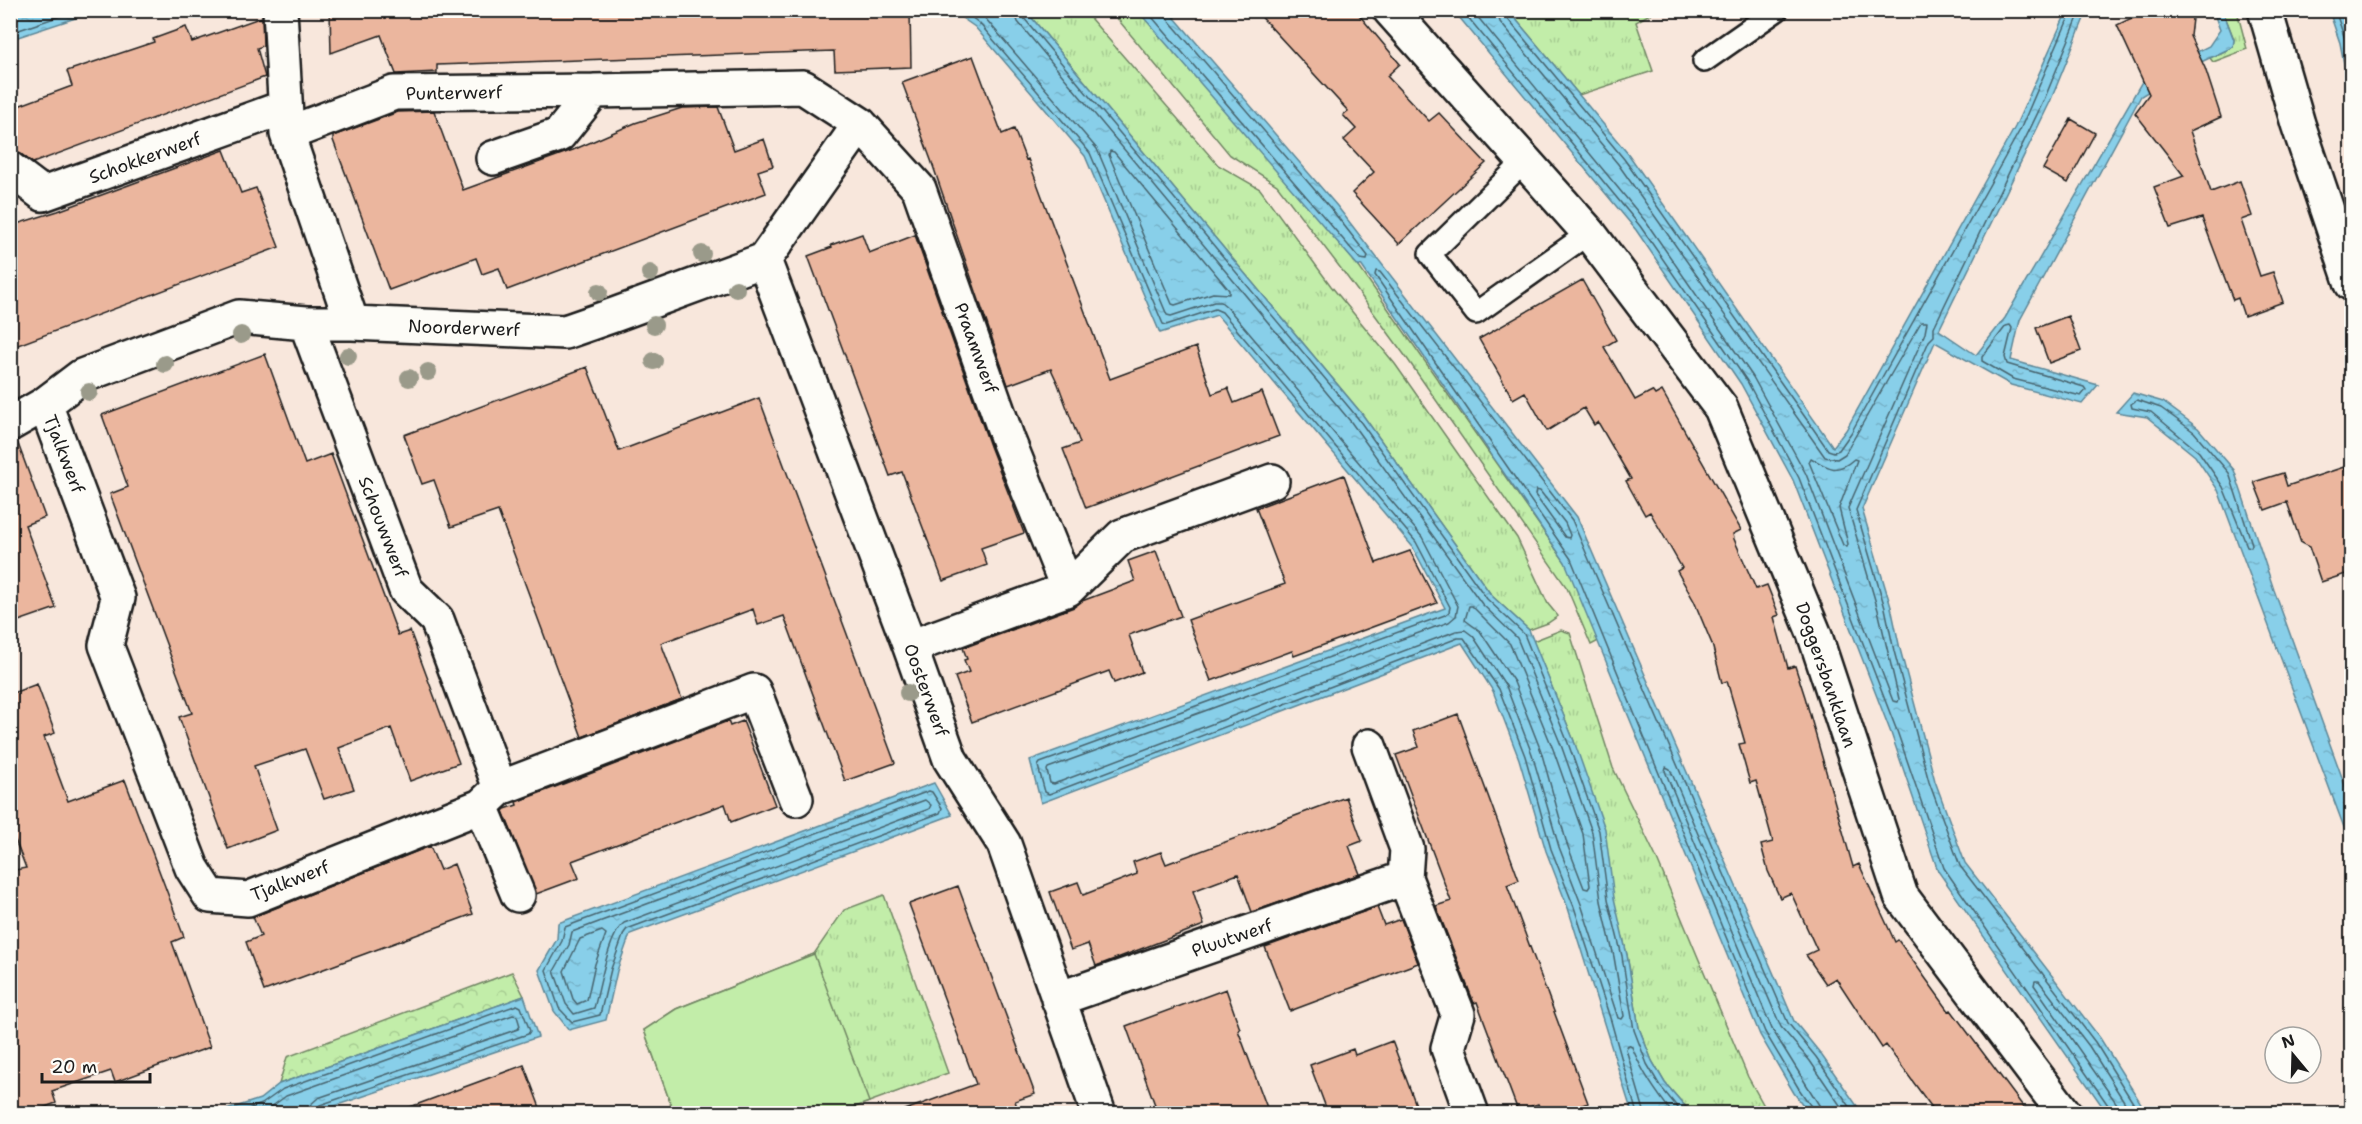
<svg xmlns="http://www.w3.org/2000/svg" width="2362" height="1124" font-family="'Shantell Sans',sans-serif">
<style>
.grass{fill:url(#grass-tufts);stroke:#6f8462;stroke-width:1.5}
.forest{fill:url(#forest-crowns);stroke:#6f8462;stroke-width:1.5}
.pitch{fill:#c2eda9;stroke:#6f8462;stroke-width:1.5}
.water{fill:url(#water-ripples);stroke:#5d8797;stroke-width:1.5}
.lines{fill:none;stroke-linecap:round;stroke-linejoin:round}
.shore{stroke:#47646e;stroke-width:1.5}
.building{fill:#ebb69e;stroke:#1c1c1c;stroke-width:1.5}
.service-casing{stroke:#1c1c1c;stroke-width:26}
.minor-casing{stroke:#1c1c1c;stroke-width:38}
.secondary-casing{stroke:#1c1c1c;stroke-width:38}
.service{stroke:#fdfcf7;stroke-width:21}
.minor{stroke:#fdfcf7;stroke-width:33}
.secondary{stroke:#fdfcf7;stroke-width:33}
.tree{fill:#9a9a8a}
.labels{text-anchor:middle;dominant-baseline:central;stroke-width:4.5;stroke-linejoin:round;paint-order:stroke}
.street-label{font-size:18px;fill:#1c1c1c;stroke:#fdfcf7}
</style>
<defs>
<pattern id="grass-tufts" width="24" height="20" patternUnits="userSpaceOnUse" patternTransform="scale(1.5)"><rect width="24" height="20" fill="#c2eda9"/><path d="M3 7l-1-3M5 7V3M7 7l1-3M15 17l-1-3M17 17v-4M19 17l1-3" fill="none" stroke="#a6cb91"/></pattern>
<pattern id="forest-crowns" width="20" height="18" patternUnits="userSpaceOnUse" patternTransform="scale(1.5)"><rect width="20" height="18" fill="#c2eda9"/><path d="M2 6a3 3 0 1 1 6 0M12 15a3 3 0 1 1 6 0" fill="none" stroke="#a6cb91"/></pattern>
<pattern id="water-ripples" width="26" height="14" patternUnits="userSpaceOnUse" patternTransform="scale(1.5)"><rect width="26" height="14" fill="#88cfe9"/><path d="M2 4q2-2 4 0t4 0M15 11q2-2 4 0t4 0" fill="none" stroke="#75b1c7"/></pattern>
</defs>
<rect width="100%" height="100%" fill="#f8e7dc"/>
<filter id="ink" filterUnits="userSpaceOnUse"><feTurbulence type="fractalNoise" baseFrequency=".0167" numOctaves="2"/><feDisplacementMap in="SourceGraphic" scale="12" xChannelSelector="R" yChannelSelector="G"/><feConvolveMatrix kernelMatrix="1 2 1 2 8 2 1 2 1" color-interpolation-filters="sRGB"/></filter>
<g filter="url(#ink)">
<path class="grass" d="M1026,11H1084L1218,165L1260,189L1331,286L1395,364L1517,538L1548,604L1558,616L1548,623L1529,630L1492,596L1362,414Z
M1111,11H1143L1359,267L1595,605L1604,638L1591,645L1567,588L1406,357L1345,274L1277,185L1230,155Z
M1509,11H1655L1636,22L1653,71L1579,95Z
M2223,11H2237L2247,49L2213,62L2210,58L2233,47L2234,39Z
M1561,630L1570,633L1613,768L1656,857L1748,1077L1768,1113H1691L1665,1083L1652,1061L1639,1028L1627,955L1574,741L1533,641Z
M884,895L948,1073L839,1113H674L644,1030L676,1009L814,954L844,910Z"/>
<path class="forest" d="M512,972L524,996L279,1084L287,1057Z"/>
<path class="pitch" d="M814,954L869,1102L839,1113H674L644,1030L676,1009Z"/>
<path class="water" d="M11,10H97V11L12,39Z
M952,11H1026L1362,414L1492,596L1529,630L1574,741L1605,829L1614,898L1627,955L1639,1028L1652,1061L1665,1083L1691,1113H1632L1568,908L1546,851L1519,759L1493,691L1462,643L1041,803L1030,760L1445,608L1412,546L1217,315L1160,333L1085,156L975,27Z
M1138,11H1169L1337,206L1577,517L1794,1021L1820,1053L1862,1113H1809L1794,1093L1760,1035L1565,562L1361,265L1359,267Z
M1454,11H1509L1629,155L1833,447L1846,430L2015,127L2067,11H2087L2050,102L1939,330L1976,355L2005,318L2144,78L2209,46L2220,30L2213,11H2223L2234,40L2233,47L2180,72L2141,96L2020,320L2011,360L2098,385L2082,404L2011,385L1935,342L1862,509L1891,607L1900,649L1935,781L1965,863L2100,1038L2147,1113H2107L1938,871L1891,733L1793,480L1741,384L1636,230Z
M2329,11H2351V99L2340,43Z
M2133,393L2163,402L2198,428L2234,470L2274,590L2351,802V846L2218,490L2195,456L2147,417L2116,412Z
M934,783L952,815L630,934L617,971L606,1020L569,1030L554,1011L539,970L557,939L558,923Z
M524,996L538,1037L314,1113H217L260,1099L279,1084Z"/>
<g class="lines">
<path class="shore" d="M962,10L979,23L1090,153L1163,324L1166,325L1215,309L1222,312L1416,542L1450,607L1449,612L1445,615L1040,763L1038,766L1045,792L1049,794L1458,638H1464L1499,689L1525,756L1551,849L1574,907L1611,1021L1637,1114
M975,10L985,18L1097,149L1167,315L1171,316L1214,302H1221L1227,307L1422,537L1458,606L1456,616L1449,622L1048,768L1047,770L1050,783L1054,784L1456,631L1465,630L1473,636L1506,686L1532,754L1559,847L1581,904L1618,1018L1622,1019L1624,1016L1614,957L1601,901L1592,832L1561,745L1517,638L1482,604L1351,422L1018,22L1014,10
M1022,10L1023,17L1357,417L1487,599L1524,634L1568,743L1599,831L1608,899L1622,956L1634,1030L1647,1064L1660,1086L1683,1114
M1146,10L1360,259L1367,260L1368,256L1332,210L1166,17L1165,10
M1462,10L1640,226L1747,381L1799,478L1897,731L1944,868L2110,1108L2112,1114
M1472,10L1646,222L1753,377L1806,474L1893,701L1898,702L1899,699L1878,610L1848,508L1925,333L1927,322H1921L1845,454L1837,459L1825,457L1618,164L1500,22L1497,10
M1504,10L1506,17L1624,159L1819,437L1828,450L1834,452L1839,450L1851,433L2020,130L2072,10
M2081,10L2044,100L1934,327V336L1929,341L1856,510L1885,608L1894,651L1929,782L1960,866L2095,1042L2140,1114
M2335,10L2346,42L2352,69
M10,33L78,10
M1110,151L1114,152L1229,290V294L1213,293L1175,305L1172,304L1109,155Z
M2010,325L2012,328L2005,357L2007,364L2084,387L2086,390L2081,396L2013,379L1982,361V357L2006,326Z
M2137,400L2161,408L2194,432L2229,473L2252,544L2251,547L2247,546L2223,487L2199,452L2151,412L2132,408L2131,404Z
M1811,458C1828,468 1836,475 1854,459L1857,460L1839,508L1848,544L1847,547L1843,545L1809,462Z
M1536,490L1540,491L1565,523L1570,535L1569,538L1565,537L1535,495Z
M1469,606H1472L1510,644L1553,749L1583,834L1590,886L1588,889L1584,888L1567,844L1541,751L1514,682L1480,631L1465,620Z
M929,791L932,792L942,808L940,813L627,929L624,933L611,969L600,1015L572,1022L559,1008L546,970L562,941L565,927Z
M925,800L931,805L929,809L624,923C608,935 600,988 594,1008L574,1014L566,1004L554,971L569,945L572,932Z
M602,931L606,934L595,964L587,1000L577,1004L573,999L564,971L580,939Z
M235,1114L262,1104L283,1089L517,1005L521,1007L530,1031L528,1034L320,1105L317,1108L316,1114
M258,1114L267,1110L286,1096L513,1015L517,1016L520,1026L518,1029L318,1098L310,1105L308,1114
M1645,1114L1626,1049L1628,1045L1632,1047C1642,1072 1656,1092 1673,1114
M1813,1114L1812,1108L1799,1089L1765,1032L1571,559L1375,275L1376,271L1380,272L1572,520L1788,1023L1816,1057L1855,1114
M1821,1114L1819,1105L1772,1029L1665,771L1666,767L1670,769L1781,1027L1810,1061L1846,1114
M2119,1114L2117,1104L2034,985L2035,981H2039L2089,1046L2132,1114"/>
</g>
<path class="building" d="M330,10H910L911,67L835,70L834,51L437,65V72L396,74L381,35L331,53Z
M1255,10H1355L1400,64L1387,76L1429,121L1439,113L1486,163L1399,244L1352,193L1374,172L1344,140L1356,129L1343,115L1348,111Z
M2148,10H2193L2190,36L2205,68L2221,117L2190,131L2211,192L2240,181L2252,216L2241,220L2260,276L2273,272L2283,302L2244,316L2238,298L2233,300L2202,218L2170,228L2154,187L2184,176L2135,113L2149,94L2117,25Z
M262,17L263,46L257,48L265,77L33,163L21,154L10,151V109L72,86L67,71L154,42L153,39L186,27L192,42Z
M973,56L1002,134L1014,129L1026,160L1028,159L1110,379L1196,347L1212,394L1228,388L1234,403L1262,392L1279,436L1086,508L1063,449L1080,443L1058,384L1051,369L1008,385L931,160L902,82Z
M718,107L734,150L764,139L773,166L758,171L766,193L507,290L499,268L482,274L476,258L389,290L333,140V136L398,112L434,111L463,190L573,150L635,123L682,108Z
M2071,119L2095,133L2068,183L2043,169Z
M224,150L241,193L256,188L279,247L10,348V226L58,211Z
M862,234L869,253L915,235L990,446L1024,533L981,548L987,565L943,581L902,472L890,476L808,256L832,247L831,245Z
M1582,280L1616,340L1604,347L1635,400L1652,391L1655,395L1662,391L1741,530L1733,534L1734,539L1756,589L1767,585L1779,615L1774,617L1788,668L1795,666L1805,697L1853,867L1859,864L1895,942L1898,940L1949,1011L1951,1010L2028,1113H1936L1886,1045L1882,1048L1836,978L1826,984L1806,955L1817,950L1791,893L1780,898L1768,871L1761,845L1773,842L1756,781L1750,783L1739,744L1745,743L1727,681L1722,683L1712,644L1694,601L1677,571L1682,568L1650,512L1645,515L1626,481L1631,479L1598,422L1594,425L1584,408L1547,431L1525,392L1513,399L1479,339Z
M2068,316L2081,351L2049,363L2036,328Z
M265,354L305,464L331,454L398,635L410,631L459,763L410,781L391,728L339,748L354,789L324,799L305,749L254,766L277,830L228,849L179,717L192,713L110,494L128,487L102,415Z
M587,367L619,451L759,398L895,763L845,781L784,616L758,625L753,609L661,643L682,699L582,737L498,511L451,527L434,480L422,484L404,435Z
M17,441L45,517L25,525L56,608L10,624V443Z
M2344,467L2352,488V572L2321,582L2309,547L2301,543L2287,502L2265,510L2254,482L2283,473L2287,486Z
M1344,475L1376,563L1410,551L1437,603L1294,656L1292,651L1211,681L1188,620L1285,584L1256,508Z
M1156,551L1181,616L1129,635L1142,672L1114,683L1109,671L972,722L955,677L969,672L964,660L967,659L963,648L1074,607L1082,601L1135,581L1128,561Z
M37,684L55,733L44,737L68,801L125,780L184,937L172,942L210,1047L115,1082L111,1071L52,1091L56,1103L29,1113H10V871L26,868L10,827V694Z
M1458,714L1519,880L1507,885L1588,1103L1560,1113H1542L1538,1104L1518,1111L1477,1002L1474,1003L1436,906L1451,901L1396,755L1419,747L1413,731Z
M728,721L730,726L743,721L775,805L731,822L725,804L572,861L579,878L536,894L503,811L505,809L517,805L516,802Z
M1346,797L1362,841L1349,846L1360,874L1252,912L1238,874L1193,891L1204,925L1096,966L1088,944L1071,950L1050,892L1078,882L1083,895L1137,874L1133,862L1161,852L1166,864Z
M430,846L440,870L454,864L473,914L264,991L246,942L261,936L253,917Z
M958,886L1035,1094L1015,1101L1019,1113H905V1110L976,1084L909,904Z
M1377,907L1384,925L1401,919L1418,963L1290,1011L1265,947Z
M1226,989L1240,1029L1238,1030L1269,1113H1158L1126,1026Z
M1392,1041L1419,1113H1328L1310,1065L1353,1049L1355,1055Z
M524,1065L542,1113H403L402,1110Z"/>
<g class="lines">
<defs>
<path id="service" d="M1704,61L1777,10
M1526,160L1430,254L1476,313L1589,233"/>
<path id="minor" d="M280,10L287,134L352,323
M1390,10L1589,233L1721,408L1814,633L1901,896L2065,1114
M287,134L394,93L594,91
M493,158L559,135L594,91L803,87L860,124L919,189L1008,440L1068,589
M10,169L43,194L285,107
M764,260L910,647L950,759L1004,844L1099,1114
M306,323L406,590L437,620L500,788
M45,404L118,598L106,645L192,868L210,896L248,899L481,806L500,788L754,691L796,799
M10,424L45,404L82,376L239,317L306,323H352L565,332L614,315L764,260L860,124
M910,647L1068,589L1122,536L1272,481
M1369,746L1407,849L1405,878
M481,806L518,895
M1058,999L1405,878L1458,1014L1448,1048L1472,1114"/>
<path id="secondary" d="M2265,10L2298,124L2352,284"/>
</defs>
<use href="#service" class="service-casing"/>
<use href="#minor" class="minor-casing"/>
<use href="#secondary" class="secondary-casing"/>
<use href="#service" class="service"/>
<use href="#minor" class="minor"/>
<use href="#secondary" class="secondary"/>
</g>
<g class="tree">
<circle cx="702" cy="254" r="9"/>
<circle cx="650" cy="273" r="9"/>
<circle cx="736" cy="289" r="9"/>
<circle cx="599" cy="292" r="9"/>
<circle cx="654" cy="325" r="9"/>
<circle cx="241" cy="335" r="9"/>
<circle cx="348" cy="356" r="9"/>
<circle cx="654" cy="361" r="9"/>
<circle cx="165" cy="364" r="9"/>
<circle cx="428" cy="372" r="9"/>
<circle cx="409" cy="378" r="9"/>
<circle cx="89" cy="392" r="9"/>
<circle cx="908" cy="693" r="9"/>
</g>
</g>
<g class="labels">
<g class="street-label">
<text transform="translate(454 93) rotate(-1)">Punterwerf</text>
<text transform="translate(145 158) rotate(-20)">Schokkerwerf</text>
<text transform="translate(464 328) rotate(2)">Noorderwerf</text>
<text transform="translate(976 348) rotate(70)">Praamwerf</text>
<text transform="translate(64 454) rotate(69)">Tjalkwerf</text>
<text transform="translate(383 527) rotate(69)">Schouwwerf</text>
<text transform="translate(1826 675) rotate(71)">Doggersbanklaan</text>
<text transform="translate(926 690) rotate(70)">Oosterwerf</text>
<text transform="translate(290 881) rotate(-21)">Tjalkwerf</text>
<text transform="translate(1232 938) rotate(-19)">Pluutwerf</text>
</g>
</g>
<rect width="2362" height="1124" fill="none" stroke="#fdfcf7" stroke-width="36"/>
<rect x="18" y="18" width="2326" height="1088" fill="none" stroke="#1c1c1c" stroke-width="2" filter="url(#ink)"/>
<g transform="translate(2293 1055) rotate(341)"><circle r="28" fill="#fdfcf7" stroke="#a3a29f" stroke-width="1.5"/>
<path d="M0-4.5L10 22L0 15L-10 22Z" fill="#1c1c1c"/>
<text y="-9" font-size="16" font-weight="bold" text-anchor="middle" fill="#1c1c1c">N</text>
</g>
<path d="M42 1073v9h108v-9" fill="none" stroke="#1c1c1c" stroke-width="3"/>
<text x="51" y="1073" font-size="18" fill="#1c1c1c" stroke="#fdfcf7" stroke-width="4.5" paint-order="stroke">20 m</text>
</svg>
